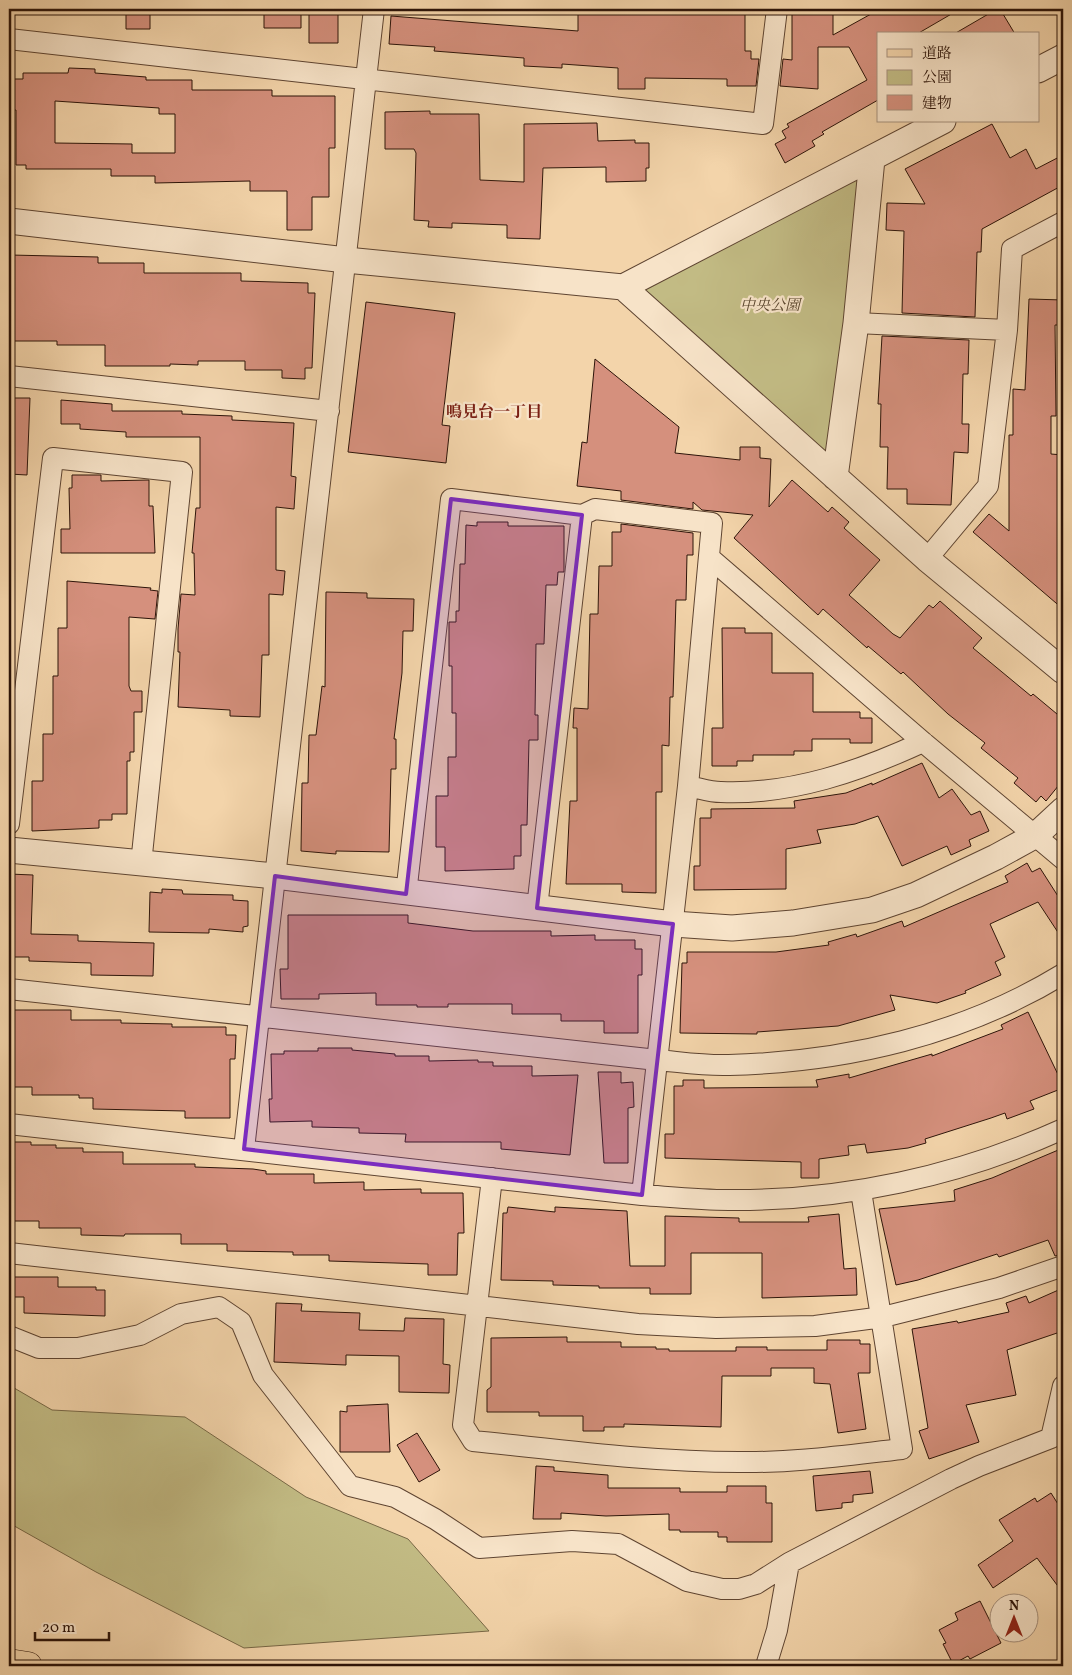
<svg xmlns="http://www.w3.org/2000/svg" width="1072" height="1675" font-family="Vollkorn,'Noto Serif JP',serif">
<style>
.green{fill:#c2bb84;stroke:#786846}
.building{fill:#d5907d;stroke:#2d1409;fill-rule:evenodd}
.lines{fill:none;stroke-linecap:round;stroke-linejoin:round}
.minor-casing{stroke:#5e4431;stroke-width:22}
.tertiary-casing{stroke:#5e4431;stroke-width:27}
.primary-casing{stroke:#2d1409;stroke-width:29}
.minor{stroke:#f7e3c8;stroke-width:20}
.tertiary{stroke:#f7e3c8;stroke-width:25}
.primary{stroke:#f3d4aa;stroke-width:28}
.marked{fill:#7b2cbf;fill-opacity:0.2;stroke:#7b2cbf;stroke-width:4;stroke-linejoin:round}
.labels{text-anchor:middle;dominant-baseline:central;stroke-width:4.5;stroke-linejoin:round;paint-order:stroke}
.park-label{font-size:15px;font-style:italic;fill:#5a462e;stroke:#f7e3c8}
.neighbourhood-label{font-size:16px;font-weight:bold;fill:#7a1f14;stroke:#f7e3c8}
</style>
<rect width="100%" height="100%" fill="#f3d4aa"/>
<filter id="stains"><feTurbulence type="fractalNoise" baseFrequency=".004" numOctaves="4"/><feColorMatrix values="0 0 0 0 .2 0 0 0 0 .09 0 0 0 0 .02 0 0 0 .5 -.17"/></filter>
<radialGradient id="worn" r=".72"><stop offset=".6" stop-color="#630" stop-opacity="0"/><stop offset="1" stop-color="#630" stop-opacity=".3"/></radialGradient>
<path class="green" d="M872,159L835,477L623,287Z
M9,1385L52,1410L185,1417L306,1497L408,1539L489,1631L244,1648L96,1572L9,1523Z"/>
<path class="building" d="M126,9H150V29H126Z
M264,9H301V28H264Z
M578,9H745V51H751V59H759L756,86H727V79L645,78V89H618V68L562,64V68L524,66V58L434,51L435,47L389,44L391,16L578,31Z
M792,9H833V35L880,9H960L917,34H878V100L822,132L824,134L812,141L815,146L785,163L775,144L786,138L782,131L789,127L787,124L867,80L849,47H818V89L780,86L783,59L792,60Z
M997,9H1000L1015,34H954Z
M309,14H338V43H309Z
M69,68L95,69V73L146,77V80H192V90H272V96H335V148H329V197H312V230H287V191H250V181L155,183V176H111V169H26V165H16V110H9V79H23V73H68ZM55,101L159,108V114H175V153H132V144L55,143Z
M430,111V114H479L480,180L524,182V124L597,123L598,141L635,140V143H649V168H646V181L606,182V167L543,168L540,239L507,238V225L452,223V228L428,227L429,221L414,220L416,153L414,149H385V112Z
M992,124L1010,158L1026,149L1036,169L1063,155V185L982,229L981,252H977L975,317L902,313L904,231L886,230L887,203L925,204L905,169Z
M10,255L98,257V263H144V273H241V281L308,283V293H315L312,368H305V379L282,378V370H245V361H198V365L170,364V366H105V345H57V341H9Z
M1029,299L1063,300V325H1055L1056,416H1051V454L1063,455V609L973,532L989,514L1009,531V435H1013V389L1025,390Z
M366,302L455,313L442,425L450,426L446,463L348,452Z
M882,336L969,340L968,374H963L962,424H969L968,453L954,452L951,505L907,504V489H887L888,447H880L881,404H878Z
M595,359L679,427L675,453L740,460V447H760V458L771,459L769,507L792,480L828,512L832,507L849,522L844,528L880,560L849,595L893,634L900,638L929,605L933,608L940,601L982,638L973,648L1031,696L1033,694L1063,719V780L1046,801L1041,796L1036,802L1014,783L1018,778L981,748L985,743L948,714L903,672L901,674L868,646L867,648L823,609L818,615L734,538L753,515L702,510L693,502V509L621,500V491L577,486L582,442L587,443Z
M9,398H30L27,475L9,474Z
M61,400L112,404V411H182V414L232,416V420L294,423L291,476L296,477L294,509L276,507V570L285,571L283,595L269,594V655H262L260,717L230,716V710L178,707L180,652H178V629L181,594L195,595L194,553H192L196,508H200V437H126V432L80,429V424H61Z
M72,475H101V481L149,480V506H153L155,553H61V529H70L69,488H72Z
M477,522H508V526H564V572H558L557,585H546L544,644H536L535,715H538V740H529L527,825H521V856H514V869L445,871V847H436V796H448V757H456V713H452V666H449V622H456V611H459L460,564H465L466,525L477,526Z
M621,524L693,533V555H687L686,600H676L673,697H670L669,746L662,745V792H656V893L622,892V884H566L570,801H577V728H573L574,708L588,709L590,614H598L599,566H612V532H621Z
M67,581L151,588L150,590L158,591L155,619L129,617V686L131,691H142V712H134V752H130V761H127V814H112V820H99V828L32,831V781H43V734H53V676H58V628H67Z
M326,592L367,593V598L414,599L413,631H403L402,673L394,739H396V769H391L389,852L336,851V854L301,851L302,783H308L309,735H316L322,686L325,687Z
M722,628H745V633H772V673H813V712H860V718H872V743H850V739H812V751H794V755H753V761H737V766H712V728H723Z
M922,763L939,798L952,789L971,815L980,811L989,831L969,840L971,846L951,855L947,846L902,866L878,816L855,824L817,830L821,843L786,849V889L694,890V866H700V818H711V809L795,808L794,801L846,793L872,783V785Z
M1027,863L1032,872L1040,868L1063,904V940L1038,902L990,924L1005,957L995,962L1001,975L965,991L966,993L937,1003L890,995L895,1010L838,1026L757,1032V1034L680,1033L682,963H687V952H776L829,945L828,942L856,934L857,937L902,921L904,927L1008,882L1005,876Z
M9,874L33,875L31,934L78,935V941L154,943L153,976L91,975V963L29,961V957H9Z
M162,889L182,890L183,894L233,895V900L248,901V926L243,927V932L209,929V933L149,932L150,892L162,893Z
M288,915H408V923L473,931H551V936L595,935V940H635V949H642V975H638V1033H604V1021H561V1014H512V1004H448V1007H417V1005H376V993L319,994V999H281L280,969H288Z
M9,1010H71V1020H121V1023L172,1024V1027H226V1035H236L235,1059H230V1118H185V1111L93,1109V1098H79V1095H32V1087H9Z
M1028,1012L1063,1085V1088L1030,1101L1034,1109L1007,1119L1005,1113L991,1118L925,1139L926,1143L908,1148L867,1153L865,1144L848,1146L849,1155L819,1159V1178H801V1162L665,1158V1134H674V1086H683V1080H704V1088L818,1087L816,1080L849,1074V1078L932,1054V1056L1003,1029L1001,1025Z
M318,1048H352V1050L395,1054V1056H429V1061L478,1060V1062H493V1066H532V1076L578,1075L570,1155L501,1149V1142H405L406,1134L359,1133V1128L312,1127V1121L270,1122L269,1099H272L271,1054H284V1051H318Z
M598,1072H621V1083L633,1082L634,1107L628,1108V1163H604Z
M9,1142H31V1145H56V1148H83V1152H123V1164H195V1167L253,1169L266,1171V1174H314V1183L364,1182V1190L421,1189V1193H463L464,1233H458L457,1275H428V1264L329,1261V1255H293V1252L227,1251V1244H181V1234H125L124,1236L81,1235V1228H39V1221H9Z
M1063,1148V1254L1055,1256L1048,1240L999,1257L997,1254L918,1280L896,1285L879,1209L955,1201L954,1190L992,1178Z
M508,1207L555,1212V1207L627,1211L630,1266H665V1216L739,1218V1222H809L808,1217L839,1214L844,1269L856,1268L857,1295L762,1298V1253H691V1294H650V1288H599V1286L553,1285V1281L501,1280L503,1213H507Z
M9,1277H58V1287H96V1290H105V1316L24,1313V1297H9Z
M1063,1288V1331L1007,1350L1016,1395L966,1405L979,1442L929,1459L919,1431L928,1428L912,1329L957,1321L958,1323L1009,1312L1006,1303L1026,1296L1029,1303Z
M276,1303L302,1304L301,1311L360,1313L359,1330L404,1331L405,1318L444,1319L443,1364L450,1365L449,1393L399,1392V1356L346,1355V1365L274,1362Z
M567,1337V1342H621V1347H656V1349H669V1351H736V1347H767V1350H827V1340H860V1344H870V1373H858L866,1429L838,1433L830,1384L814,1383V1368H771V1376H722L721,1427L624,1424V1427H604V1431H583V1416H539V1412H487V1390L491,1387V1338Z
M388,1404L390,1452H340V1411L347,1412V1406Z
M417,1433L440,1470L419,1482L397,1445Z
M536,1466L554,1467V1471L608,1475V1488H680V1492H727V1486H766V1503H772V1542H727V1537H718V1532H680V1530H669V1514L606,1516L561,1513V1519H533Z
M870,1471L873,1493L853,1495V1502L842,1503V1508L816,1511L813,1476Z
M1051,1493L1063,1512V1593L1037,1558L993,1588L978,1565L1013,1541L999,1520L1035,1498L1037,1502Z
M980,1601L1001,1643L970,1659L968,1656L953,1664L943,1644L946,1643L939,1630L958,1620L955,1613Z"/>
<g class="lines">
<defs>
<path id="minor" d="M9,39L763,124L777,9
M856,323L1007,330
M9,376L329,411
M582,515L595,509L712,523L688,786L642,1195
M710,558L923,742L1063,859
M927,559L988,486L1007,330L1012,249L1063,222
M688,786C699,788 710,792 721,792C792,795 860,771 923,742
M9,824L53,458L182,472L141,864
M406,894L451,499L582,515L537,908
M9,989L657,1060C680,1062 705,1066 729,1065C846,1062 963,1035 1063,974
M9,1124L642,1195C671,1197 700,1200 729,1200C844,1201 959,1176 1063,1129
M244,1149L374,9
M492,1178L463,1425L473,1441C562,1450 650,1462 739,1462C794,1463 848,1455 902,1449L861,1191
M9,1253L638,1324L716,1328L815,1326L883,1317L999,1288L1063,1266
M9,1336L39,1348H78L140,1335L181,1314L219,1307L241,1322L263,1375L350,1486L395,1497L435,1519L479,1548L572,1541L618,1544L687,1581L722,1589H739L756,1584L789,1563L951,1479L979,1466L1051,1438L1063,1386
M766,1666L777,1630L789,1563"/>
<path id="tertiary" d="M1038,70L1063,57
M9,221L346,260L623,287L943,121
M623,287L927,559L1063,671
M835,477L856,323L872,159
M9,850L275,876L673,924L732,928L793,923L872,910L916,895L996,857L1036,835L1063,810"/>
<path id="primary" d="M9,1663L28,1666"/>
</defs>
<use href="#minor" class="minor-casing"/>
<use href="#tertiary" class="tertiary-casing"/>
<use href="#primary" class="primary-casing"/>
<use href="#minor" class="minor"/>
<use href="#tertiary" class="tertiary"/>
<use href="#primary" class="primary"/>
</g>
<path class="marked" d="M451,499L582,515L537,908L673,924L642,1195L244,1149L275,876L406,894Z"/>
<g class="labels">
<g class="park-label">
<text x="770" y="306">中央公園</text>
</g>
<g class="neighbourhood-label">
<text x="494" y="413">鳴見台一丁目</text>
</g>
</g>
<rect width="1072" height="1675" fill="none" stroke="#f3d4aa" stroke-width="30"/>
<rect x="10" y="10" width="1052" height="1655" fill="none" stroke="#2d1409" stroke-width="2.5"/>
<rect x="15" y="15" width="1042" height="1645" fill="none" stroke="#2d1409"/>
<rect x="877" y="32" width="162" height="90" fill="#f7e3c8" stroke="#a6907c"/>
<rect x="887" y="49" width="25" height="8" fill="#f3d4aa" stroke="#a6907c"/>
<text x="922" y="58" font-size="15" fill="#2d1409">道路</text>
<rect x="887" y="70" width="25" height="15" fill="#c2bb84" stroke="#a6907c"/>
<text x="922" y="82" font-size="15" fill="#2d1409">公園</text>
<rect x="887" y="95" width="25" height="15" fill="#d5907d" stroke="#a6907c"/>
<text x="922" y="108" font-size="15" fill="#2d1409">建物</text>
<g transform="translate(1014 1618)"><circle r="24" fill="#f7e3c8" stroke="#a6907c"/>
<path d="M0-4L9 19L0 12L-9 19Z" fill="#8f2418"/>
<text y="-8" font-size="14" font-weight="bold" text-anchor="middle" fill="#2d1409">N</text>
</g>
<path d="M35 1632v8h74v-8" fill="none" stroke="#2d1409" stroke-width="2.5"/>
<text x="42" y="1632" font-size="15" fill="#2d1409" stroke="#f7e3c8" stroke-width="4" paint-order="stroke">20 m</text>
<rect width="100%" height="100%" filter="url(#stains)"/>
<rect width="100%" height="100%" fill="url(#worn)"/>
</svg>
